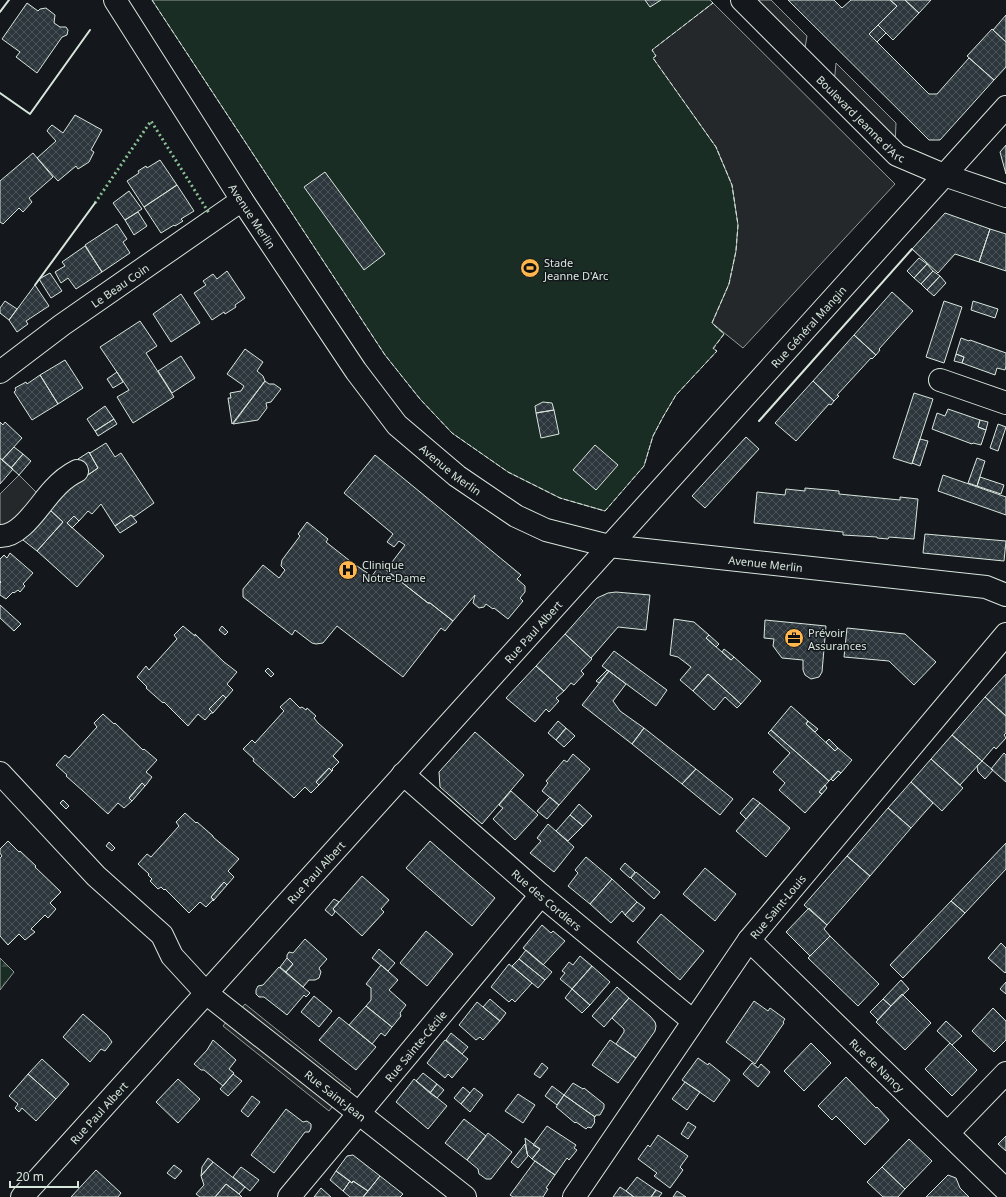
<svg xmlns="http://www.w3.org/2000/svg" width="1006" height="1197" font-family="'Noto Sans',sans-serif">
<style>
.forest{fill:url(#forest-firs);stroke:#939e99}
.park{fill:#1a2d24;stroke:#939e99}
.parking{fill:#24282b;stroke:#939e99}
.building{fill:url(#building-cross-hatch);stroke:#d8e6dc}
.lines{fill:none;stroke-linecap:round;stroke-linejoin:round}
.minor-casing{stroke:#d8e6dc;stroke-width:24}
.major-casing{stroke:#d8e6dc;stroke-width:24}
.minor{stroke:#14181c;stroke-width:22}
.major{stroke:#14181c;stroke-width:22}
.hedge{stroke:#8ac095;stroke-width:3;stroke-dasharray:2 3;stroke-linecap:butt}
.fence{stroke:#d8e6dc;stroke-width:1;stroke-dasharray:5 2;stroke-linecap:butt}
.wall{stroke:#d8e6dc;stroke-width:2}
.labels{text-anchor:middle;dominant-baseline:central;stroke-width:3;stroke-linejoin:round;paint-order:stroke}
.street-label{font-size:11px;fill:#d8e6dc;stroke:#14181c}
.poi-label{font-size:11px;fill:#d8e6dc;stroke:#14181c;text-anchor:start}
</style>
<defs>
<pattern id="forest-firs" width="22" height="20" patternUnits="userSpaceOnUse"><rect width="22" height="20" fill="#1a2d24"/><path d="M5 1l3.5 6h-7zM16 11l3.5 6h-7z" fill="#3b4b43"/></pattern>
<pattern id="building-cross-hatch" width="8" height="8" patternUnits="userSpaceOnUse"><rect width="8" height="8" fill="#2c363c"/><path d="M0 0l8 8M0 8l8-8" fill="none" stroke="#4a5358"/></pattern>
</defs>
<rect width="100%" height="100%" fill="#14181c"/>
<path class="forest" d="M0,958L14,972L0,990Z"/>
<path class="park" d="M152,0H710L713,3L653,50L656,56L654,58L716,147L732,185L738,225L736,251L729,284L712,323L724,334L713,348L717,351L676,395L663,417L653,436L644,466L605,511L560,498L508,472L462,440L452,433L420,399L385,355Z"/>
<path class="parking" d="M750,0H771L807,36L804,54Z
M713,3L895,184L743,348L712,323L729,284L736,251L738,225L732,185L716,147L653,58L656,56L652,50Z
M836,63L896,123L895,146L834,84Z
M19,475L37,493L5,529H0V494Z
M245,1004L351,1089L347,1094L241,1009Z
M227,1021L333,1106L329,1111L223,1026Z"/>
<path class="building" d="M645,0H661L650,7Z
M788,0H834L842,8L851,0H890L897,6L869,34L929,94H937L969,58L994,80L940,140H929Z
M890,0H905L919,13L893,40L878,25L897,6Z
M905,0H931L919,13Z
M27,3L38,11L40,9L46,8L55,15L54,23L60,27H66L68,30L67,35L62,37L37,73L16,57L20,52L2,39Z
M1006,15V42L993,30Z
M878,25L886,33L877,42L869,34Z
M992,29L1006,42V67L994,80L967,56Z
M75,115L102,130L91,150L94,152L89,162L78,169L76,166L58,181L37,158L56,141L47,131L49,128L52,125L63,133Z
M1006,145V174L1000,152Z
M33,153L53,177L29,198L32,202L23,212L19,208L3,224L0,222V181Z
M160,160L177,185L144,207L127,181L139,173L138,171L146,166L147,168Z
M325,172L385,254L364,270L304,187Z
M177,185L194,211L181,219L183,221L175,226L174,225L161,233L144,207Z
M129,191L142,209L125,220L113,203Z
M138,212L147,226L134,235L125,220Z
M945,213L990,229L979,262L955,254L938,273L912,249Z
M117,224L127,239L123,242L130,253L102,272L85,245Z
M990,229L1006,234V271L979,262Z
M85,246L102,272L76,289L68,278L61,283L55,272L65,266L62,262Z
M919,258L927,264L914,278L907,271Z
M927,264L933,271L921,284L914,278Z
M227,271L245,298L235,305L236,307L225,314L224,312L212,320L194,293L206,285L203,281L213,274L217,279Z
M933,271L940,276L927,290L921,284Z
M50,273L62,291L51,298L39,279Z
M940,276L946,283L934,296L927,290Z
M35,285L49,306L26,321L28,324L17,332L9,320Z
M892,292L913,311L879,349L880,350L876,355L854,335Z
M181,294L200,323L171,342L153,314Z
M5,301L17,309L9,320L0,313V308Z
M944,301L962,307L944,363L926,357Z
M973,301L998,309L995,318L971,310Z
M140,321L157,346L146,353L174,397L133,423L117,397L129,390L100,347Z
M854,335L876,355L872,359L871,358L837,395L839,396L834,401L813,381Z
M961,338L969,341L970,340L1006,353V366L1005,370L997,368L995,375L962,363L964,357L956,354Z
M245,349L263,362L257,371L263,376L265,381L232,424L228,398H231L230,393L241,391L244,386L227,374Z
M956,354L964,357L962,363L954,361Z
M181,356L195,378L172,393L158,371Z
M65,360L83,388L58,404L40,375Z
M117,372L123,382L113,388L107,379Z
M40,375L58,404L32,420L14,392L16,390L15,388L26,382L27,384Z
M265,381L269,384H274L281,389L271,402L266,403L267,408L258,420L233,424Z
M813,381L834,401L831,405L829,404L796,441L775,423Z
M914,393L933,399L912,464L893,458Z
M543,402L552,403L554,410L536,413L535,406Z
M105,406L114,419L95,431L87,419Z
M948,409L980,420L978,427L986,430L981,445L973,443L972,444L932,429L937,413L945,416Z
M554,410L559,434L541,438L536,413Z
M114,419L117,424L98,436L95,431Z
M980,420L988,422L986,430L978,427Z
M0,422L3,425L5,422L22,438L2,460L0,458Z
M998,424L1006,427L998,451L990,448Z
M746,437L759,449L705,508L692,496Z
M920,439L928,441L920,466L912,463Z
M106,443L115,457L121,453L154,503L134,517L131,515L115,526L101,504L92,514L88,511L79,521L74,516L67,523L104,556L77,587L37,551L63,522L50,510L70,487L98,468L89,452L90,453Z
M595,445L618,465L596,490L573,470Z
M14,447L23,454L11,468L2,460Z
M89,452L98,468L88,475L78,459Z
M23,454L31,461L19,475L11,468Z
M375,455L521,575L517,579L525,586V592L520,598L523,601L508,619L494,608L493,609L486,604L484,607L479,608L473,603L475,595L453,621L430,603H428L386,570L405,545L399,541L394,547L387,542L393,534L344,493Z
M0,458L13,469L0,484Z
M977,458L985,461L977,486L968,483Z
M943,475L1006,497V515L938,491Z
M980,477L1004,485L1001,494L977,486Z
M805,488L839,491V494L900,500V497L918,499L914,539L889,537L888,539L877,538V537L843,535V532L754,523L757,492L785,495L786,489L805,491Z
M50,510L63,522L37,551L23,540Z
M131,515L137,522L120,533L115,526Z
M74,516L79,521L72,528L67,523Z
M307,522L328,539L326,542L350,561L352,566H357L372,576L380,565L428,603H430L453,621L445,631L441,628L403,677L337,626L323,643L316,644L312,643L295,630L292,635L243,597V589L263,565L279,578L285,570L281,566L282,560L300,536L298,534Z
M925,534L1006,541L1004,561L923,553Z
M10,553L33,573L23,584L25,586L20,592L18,590L14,593L13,592L6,599L0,595V583L1,582L0,581V559L4,555L7,558Z
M616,592L650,595L646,630L618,627L591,658L565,634L597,598L608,593Z
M0,605L21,624L14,631L0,618Z
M674,619L694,622L709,635L706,638L731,660L734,657L761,681L741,704L708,674L693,691L680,680L691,667L678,657L670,655Z
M765,620L826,626L822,672L819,677L811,679L805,675L803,670V660L782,658L773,646L774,639L764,638Z
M183,626L195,636V634L224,662L237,672L227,684L233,690L226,698L223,695L209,709L213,713H211L205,720L198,714L188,726L164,702L163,703L146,688L147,687L137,677L146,666L149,670L177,639L174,635Z
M222,626L228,632L225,635L219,630Z
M847,628L905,634L936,662L914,685L889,661L844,657Z
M565,634L592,659L581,671L584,674L574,685L571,683L564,691L536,666Z
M709,635L719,644L716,647L706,638Z
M724,649L734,657L731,660L722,652Z
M614,651L667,690L656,706L602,666Z
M536,666L564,691L556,698L559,701L549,712L546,709L535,722L506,698Z
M268,668L274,674L271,677L265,671Z
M607,670L609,671L599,683L596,681Z
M609,671L626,684L613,701L620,711L644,728L632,744L582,705Z
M708,674L741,704L737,708L725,697L714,710L693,691Z
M1006,674V716L985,697Z
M223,695L226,698L213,713L209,709Z
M985,697L1006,716V733L1004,735L1006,738L996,749L994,747L982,761L952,735Z
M290,698L300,708L302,707L306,710L307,708L316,716L314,718L318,723L343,745L333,756L339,762L332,769L333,770L332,771L329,768L316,782L319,785L311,793L305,787L294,798L253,761L254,759L243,749L252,740L255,743L284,711L280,707Z
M791,706L808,721L806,724L835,751L838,748L852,760L841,773L838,771L829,781L771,730Z
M103,714L114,724L115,723L143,750L144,749L157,760L146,772L152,777L146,785L145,786L142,783L129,798L132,801L124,808L118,803L108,814L83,791L66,776L67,775L56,765L65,755L69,758L97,727L94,723Z
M558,721L566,728L556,740L548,733Z
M808,721L818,729L815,732L806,724Z
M566,728L575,736L564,747L556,740Z
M644,728L696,769L682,784L632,744Z
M771,730L829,781L819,792L822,794L805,813L779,790L785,783L773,772L790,753L768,733Z
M475,732L524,775L482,824L440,787L439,772Z
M952,735L982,761L960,785L931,759Z
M829,739L838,748L835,751L826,742Z
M1004,753L1006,755V782L991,769Z
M573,754L590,769L559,805L542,791L548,783L546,781L564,760L567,762Z
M931,759L963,788L942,811L911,782Z
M982,761L993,770L985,779L978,772L977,766Z
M329,768L332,771L319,785L316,782Z
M696,769L733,799L720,815L682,784Z
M838,771L841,773L833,781L831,779Z
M911,782L933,803L911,828L888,808Z
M142,783L145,786L132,801L129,798Z
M825,785L827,788L822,794L819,792Z
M511,791L538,815L515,840L493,819L503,808L499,805Z
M550,797L559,805L547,819L537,811Z
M753,798L760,803L746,819L740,813Z
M63,800L69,806L66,809L60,803Z
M760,803L790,828L766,857L736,831Z
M579,804L592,816L583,826L570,815Z
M888,808L911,828L870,876L847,856Z
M185,813L196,823L197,822L213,836V837L239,859L228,871L234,877L227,885L224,882L211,897L214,901L213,900L206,907L200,902L189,913L165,889L164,890L161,887L158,889L150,881L152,879L148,875L149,874L138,864L147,854L151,857L179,826L176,822Z
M570,815L583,826L568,841L556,831Z
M548,824L574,847L554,872L530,853L541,841L537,838Z
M8,841L19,852L20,851L36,866L35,867L61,892L50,903L56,909L48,918L45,915L31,929L35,932L25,940L19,934L8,945L0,936V858L2,856L0,853V849Z
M430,841L495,898L472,926L406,868Z
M109,842L115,848L112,851L106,846Z
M1006,843V869L965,913L951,901Z
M847,856L870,876L827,925L804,905Z
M586,857L612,879L590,904L568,886L578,873L575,870Z
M625,863L635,872L630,878L620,869Z
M705,868L736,894L715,921L683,894Z
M636,872L660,892L654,899L631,878Z
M362,876L389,900L381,909L384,912L362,936L333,909Z
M612,879L637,902L625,915L622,911L611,923L590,904Z
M224,882L227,885L214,900L211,897Z
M334,899L339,902L333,909L335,912L332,916L325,910Z
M951,901L965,913L903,978L890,965Z
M637,902L645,908L633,922L625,915Z
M809,908L827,925L824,929L830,936L810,956L786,932Z
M661,914L704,951L680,980L637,942Z
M542,925L551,933L553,931L565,941L543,965L523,948Z
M426,931L453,954L427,986L400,963Z
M830,936L879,984L858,1006L808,958Z
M305,939L327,959L319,968L321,972L319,978L315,980H309L303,987L286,972L293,964L287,958V955L289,952L293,953Z
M1001,943L1006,948V972L1005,973L988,958Z
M379,949L395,963L388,971L372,958Z
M526,950L552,972L545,980L519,959Z
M580,956L592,966L572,989L560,979L565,973L562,971L569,962L573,965Z
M287,958L293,964L286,972L280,967Z
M519,959L545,980L538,988L512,966Z
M509,964L532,983L515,1002L512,999L509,1002L491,987Z
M381,965L398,980L389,990L406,1005L400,1013L401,1016L392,1027L366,1006L371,1000V988L366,984Z
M592,966L610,982L590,1005L572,989Z
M279,967L310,993L306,997L304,995L287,1015L264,997H259L256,994V990L258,986L263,985Z
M901,980L909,989L891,1006L883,999Z
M1006,982V994L1000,989Z
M617,987L629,998L604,1027L592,1016Z
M572,989L590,1005L582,1013L565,998Z
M902,994L931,1023L905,1050L876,1022Z
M314,996L332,1011L319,1027L301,1012Z
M629,998L650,1016L655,1022L656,1026L655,1031L636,1058L616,1044L624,1032V1029L612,1018Z
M490,999L506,1013L500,1021L483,1007Z
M883,999L891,1006L878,1020L870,1012Z
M754,1001L768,1011L770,1008L785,1019L783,1022L784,1023L755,1064L726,1042Z
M477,1002L500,1021L483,1040L480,1037L476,1040L459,1025Z
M366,1006L392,1027L385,1036L381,1033L372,1044L349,1025Z
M993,1008L1006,1021V1040L994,1052L972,1031Z
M83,1014L107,1035L112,1042L105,1051L101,1049L90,1062L63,1037Z
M339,1017L376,1047L356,1070L319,1040Z
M946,1021L962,1036L952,1045L937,1031Z
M451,1033L468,1047L462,1054L446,1040Z
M213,1040L236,1060L229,1069L234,1073L223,1086L204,1070H201L194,1064L207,1050Z
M445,1040L468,1059L452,1078L448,1074L445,1078L427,1063Z
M610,1040L636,1058L618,1083L592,1065Z
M811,1043L831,1063L804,1091L784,1071Z
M950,1043L977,1070L952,1096L925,1069Z
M698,1058L708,1065L709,1063L730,1080L714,1102L682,1080Z
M42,1059L69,1084L56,1099L28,1074Z
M542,1063L548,1068L540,1078L534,1074Z
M752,1063L758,1068L761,1064L770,1072L758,1087L743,1074Z
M423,1073L437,1084L430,1093L416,1081Z
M28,1074L56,1099L36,1121L22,1108L19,1112L15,1108L18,1104L9,1096Z
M233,1074L242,1081L228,1096L220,1089Z
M846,1077L876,1108L877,1107L889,1120L865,1145L836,1116L832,1120L818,1106Z
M178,1079L200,1099L178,1123L156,1102Z
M414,1079L447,1106L428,1129L396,1102Z
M685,1082L700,1092L687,1110L672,1099Z
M573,1083L583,1089L584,1088L604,1104V1108L600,1115H596L595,1117L564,1095Z
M437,1084L444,1090L437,1098L430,1093Z
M552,1086L564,1095L557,1105L545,1096Z
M463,1087L470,1093L461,1104L454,1098Z
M474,1088L483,1095L470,1112L461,1104Z
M518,1094L535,1105L523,1123L505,1111Z
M564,1095L595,1117L594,1118L595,1120L594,1121L595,1122L591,1128L588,1127L586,1129L576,1122L575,1123L556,1107Z
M252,1096L260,1102L248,1117L241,1111Z
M286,1109L303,1122L307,1121L311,1124V1128L309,1132H305L274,1173L251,1155Z
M464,1119L486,1136L467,1160L445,1143Z
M688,1122L696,1127L688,1139L681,1134Z
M547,1126L576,1145L574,1148L577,1150L569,1160L567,1158L555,1175L532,1159L540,1149L533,1145Z
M488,1133L512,1152L491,1179H486L482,1176L479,1174L478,1169L467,1160Z
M658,1135L688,1156L680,1167L683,1170L670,1188L654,1176L657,1173L638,1159L648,1145L650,1147Z
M1006,1136V1151L998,1144Z
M525,1138L540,1149L532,1159L527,1154Z
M909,1139L932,1161L905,1189L882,1167Z
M525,1144L528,1156L518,1168L511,1162Z
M353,1155L380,1176L368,1191L353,1181L352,1183L336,1171L347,1156Z
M208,1158L213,1162L201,1176L202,1167Z
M535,1161L555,1175L546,1188L548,1189L543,1197H513L510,1195Z
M213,1162L245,1187L239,1194L226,1184L215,1197H200L196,1194L204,1185L201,1176Z
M174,1165L182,1171L175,1179L167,1173Z
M241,1167L259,1180L250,1191L233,1177Z
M882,1167L905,1189L898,1197H883L867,1182Z
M96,1170L121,1193L118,1197H71Z
M336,1171L350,1181L343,1191L330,1180Z
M948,1175L956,1178L960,1188L969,1197H926Z
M380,1176L403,1194L400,1197H363Z
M637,1177L656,1190L651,1197H634L626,1191Z
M350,1181L352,1183L353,1181L368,1191L363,1197H350L343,1191Z
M226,1184L239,1194L242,1197H215Z
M620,1187L626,1191L634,1197H613Z
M321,1188L331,1197H314Z
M656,1190L662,1193L659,1197H651Z
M677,1191L686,1197H673Z"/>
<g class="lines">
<defs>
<g id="minor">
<path id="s1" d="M115,0L242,200L356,371L397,425L457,476L516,516L546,530L609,546L986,587L1006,595"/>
<path id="s2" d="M742,0L897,155L944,175L1006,196"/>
<path id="s3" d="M0,372L62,325L242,200"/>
<path d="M940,380L1006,403"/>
<path d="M0,536C21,537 39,505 53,490C60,482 67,476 77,471"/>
<path id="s4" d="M0,773L96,876L162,935L172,956L206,993L465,1197"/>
<path id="s5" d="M403,774L541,895L693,1021"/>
<path id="s6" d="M749,940L1006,1190"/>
<path d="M948,1133L1006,1073"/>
<path id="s7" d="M289,1197L541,895"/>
<path id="s8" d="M574,1197L749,940L1006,634"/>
</g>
<g id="major">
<path id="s9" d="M22,1197L1006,107"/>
</g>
</defs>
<use href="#minor" class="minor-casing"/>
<use href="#major" class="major-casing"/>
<use href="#minor" class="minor"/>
<use href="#major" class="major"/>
<path class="hedge" d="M95,203L151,121L209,213"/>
<path class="fence" d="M152,0L385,355L420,399L452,433L462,440L508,472L560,498L605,511L644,466L653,436L663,417L676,395L717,351L713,349L724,334L712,323L729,284L736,251L738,225L732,185L716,147L653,58L656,56L652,50L713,3L710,0"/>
<path class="wall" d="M0,12L9,0
M0,93L30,114L90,30
M35,285L95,203
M759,421L912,249"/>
</g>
<defs>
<symbol id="stadium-disc" viewBox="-11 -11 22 22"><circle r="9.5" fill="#ffb74d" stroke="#14181c"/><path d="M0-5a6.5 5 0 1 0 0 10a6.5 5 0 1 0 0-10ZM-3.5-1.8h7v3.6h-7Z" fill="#111"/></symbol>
<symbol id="hospital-disc" viewBox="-11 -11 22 22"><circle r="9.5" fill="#ffb74d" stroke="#14181c"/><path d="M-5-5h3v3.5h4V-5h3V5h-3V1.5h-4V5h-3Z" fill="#111"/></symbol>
<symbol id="office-disc" viewBox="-11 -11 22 22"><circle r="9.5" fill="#ffb74d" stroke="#14181c"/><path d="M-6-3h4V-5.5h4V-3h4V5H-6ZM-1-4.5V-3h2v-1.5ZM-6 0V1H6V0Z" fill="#111"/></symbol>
</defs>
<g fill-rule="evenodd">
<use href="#stadium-disc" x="519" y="257" width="22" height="22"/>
<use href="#hospital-disc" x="337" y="559" width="22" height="22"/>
<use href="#office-disc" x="783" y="627" width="22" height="22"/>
</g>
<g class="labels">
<g class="street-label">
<text stroke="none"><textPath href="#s2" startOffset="168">Boulevard Jeanne d'Arc</textPath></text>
<text stroke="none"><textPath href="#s1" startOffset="256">Avenue Merlin</textPath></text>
<text stroke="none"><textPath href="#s3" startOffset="148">Le Beau Coin</textPath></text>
<text stroke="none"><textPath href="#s9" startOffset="1173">Rue Général Mangin</textPath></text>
<text stroke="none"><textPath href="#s1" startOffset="580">Avenue Merlin</textPath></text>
<text stroke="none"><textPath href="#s1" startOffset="916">Avenue Merlin</textPath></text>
<text stroke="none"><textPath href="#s9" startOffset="762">Rue Paul Albert</textPath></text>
<text stroke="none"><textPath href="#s9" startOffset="438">Rue Paul Albert</textPath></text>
<text stroke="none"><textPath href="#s5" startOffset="191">Rue des Cordiers</textPath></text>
<text stroke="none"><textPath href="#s8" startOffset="355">Rue Saint-Louis</textPath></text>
<text stroke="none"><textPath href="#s7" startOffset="197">Rue Sainte-Cécile</textPath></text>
<text stroke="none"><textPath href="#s6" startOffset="179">Rue de Nancy</textPath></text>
<text stroke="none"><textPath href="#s4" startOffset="468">Rue Saint-Jean</textPath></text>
<text stroke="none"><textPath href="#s9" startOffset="114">Rue Paul Albert</textPath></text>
</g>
<g class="poi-label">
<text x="544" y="262">Stade<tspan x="544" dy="13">Jeanne D'Arc</tspan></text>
<text x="362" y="564">Clinique<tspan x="362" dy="13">Notre-Dame</tspan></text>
<text x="808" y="632">Prévoir<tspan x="808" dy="13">Assurances</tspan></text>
</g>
</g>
<path d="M10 1181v6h68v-6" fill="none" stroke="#d8e6dc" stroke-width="2"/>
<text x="16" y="1181" font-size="12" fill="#d8e6dc" stroke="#14181c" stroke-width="3" paint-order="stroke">20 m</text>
</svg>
